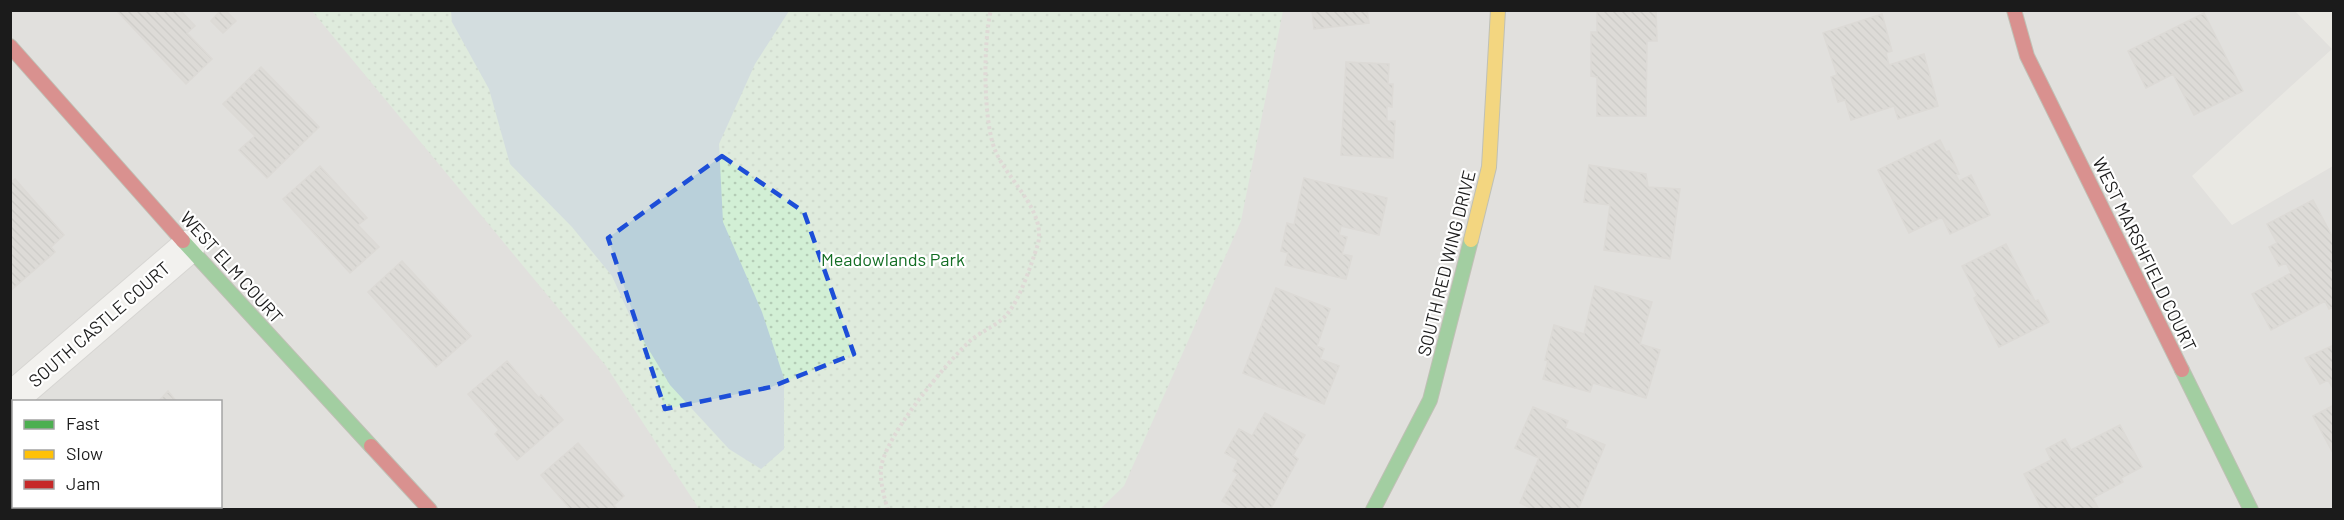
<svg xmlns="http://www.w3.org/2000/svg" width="2344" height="520" font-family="Barlow,sans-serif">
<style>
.residential{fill:#d8d7d4;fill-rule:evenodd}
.park{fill:url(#park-dots)}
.water{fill:#b9d0da}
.building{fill:url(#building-back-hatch);stroke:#ccc9c5;stroke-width:1.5}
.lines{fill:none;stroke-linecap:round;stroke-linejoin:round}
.street-casing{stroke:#c0c0be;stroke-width:35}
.fast-casing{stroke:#8d917d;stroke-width:16}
.slow-casing{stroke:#8d917d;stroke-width:16}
.jam-casing{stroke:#8d917d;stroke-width:16}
.path{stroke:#d3c8c5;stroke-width:4;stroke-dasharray:3 3;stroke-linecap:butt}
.street{stroke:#fcfcfb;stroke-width:33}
.fast{stroke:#4caf50;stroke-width:14}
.slow{stroke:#ffc107;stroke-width:14}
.jam{stroke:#c62828;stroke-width:14}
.marked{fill:none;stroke:#1d4ed8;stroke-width:4.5;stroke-dasharray:12 8;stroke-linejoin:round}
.labels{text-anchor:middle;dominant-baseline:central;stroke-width:4.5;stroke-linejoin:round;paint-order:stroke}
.street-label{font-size:18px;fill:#1b1b1b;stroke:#fff}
.park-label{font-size:18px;fill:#136e24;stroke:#fff}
</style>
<defs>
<pattern id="park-dots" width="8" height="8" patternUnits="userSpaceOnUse" patternTransform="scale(1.5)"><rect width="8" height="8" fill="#d2efd5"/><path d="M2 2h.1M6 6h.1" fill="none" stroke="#b4ccb6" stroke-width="1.8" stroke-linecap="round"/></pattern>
<pattern id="building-back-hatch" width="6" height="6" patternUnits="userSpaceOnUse" patternTransform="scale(1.5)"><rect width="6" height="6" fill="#ceccc8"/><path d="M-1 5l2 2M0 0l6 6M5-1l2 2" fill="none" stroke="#b0afab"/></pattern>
</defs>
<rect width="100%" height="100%" fill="#e9e8e3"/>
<path class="residential" d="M10,11H2295L2332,49L2192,176L2232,225L2333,166V509H11ZM14,402H220V506H14Z"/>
<path class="park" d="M312,11H1283L1241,221L1124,486L1099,510L699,509L606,366Z"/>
<path class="water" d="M451,11H789L755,64L719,144L723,222L762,312L784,378V449L761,469L729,449L670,385L634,325L612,276L572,227L510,164L489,89L452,22Z"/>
<path class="building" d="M116,10H180L195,26L187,33L212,59L186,84Z
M221,10H225L236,21L223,33L211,21Z
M1312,10H1367L1369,23L1314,29Z
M1597,10H1656L1657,41H1647L1646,116H1597V77L1591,76V32H1597Z
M2204,13L2243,91L2194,115L2173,74L2146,88L2128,51Z
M1882,14L1892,51L1886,53L1889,65L1924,54L1938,106L1898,119L1894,106L1851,120L1845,100L1838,102L1831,77L1837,75L1823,33Z
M1346,62L1389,64L1388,84H1393L1392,107L1387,106V121H1395L1393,158L1341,155Z
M261,67L319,127L267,178L239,150L255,136L223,104Z
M1940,140L1946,152L1949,151L1959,174L1956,175L1959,181L1971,175L1990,215L1950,234L1942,217L1909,233L1878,170Z
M1589,165L1646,174L1648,187L1680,189L1670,259L1604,250L1610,205L1584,202Z
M320,166L367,218L358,225L379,247L350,273L283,199Z
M1304,178L1387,198L1379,235L1341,226L1339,235L1347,237L1342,254L1352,256L1346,279L1285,265L1288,253L1281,251L1287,223L1294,225Z
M15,179L64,235L51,247L55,252L10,291V183Z
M2313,200L2334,240V307L2329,309L2325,301L2271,330L2252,294L2291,273L2286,263L2279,266L2269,247L2277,243L2267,224Z
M2006,244L2035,301L2038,300L2049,322L1999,347L1974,298L1977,296L1962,266Z
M402,261L471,336L436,367L368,292Z
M1595,286L1652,302L1640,344L1660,350L1646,398L1593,383L1590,392L1543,379L1548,361L1545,360L1554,325L1584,334Z
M1276,288L1330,309L1317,346L1324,349L1320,359L1339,366L1324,404L1243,373Z
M2334,345V390L2328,380L2320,384L2305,358Z
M507,361L539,398L541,395L563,420L517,460L495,434L499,430L468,394Z
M168,391L177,402H158Z
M2334,405V453H2333L2313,416Z
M1533,407L1568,421L1565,428L1605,445L1578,510H1535L1520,503L1539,458L1515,448Z
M1265,413L1305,435L1293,455L1298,459L1270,510H1238L1222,501L1238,474L1233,471L1238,460L1225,453L1239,429L1252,436Z
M2120,425L2142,467L2121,478L2123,482L2093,498L2099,510H2042L2024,474L2051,460L2046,449L2065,439L2071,450Z
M578,443L624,496L614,505L618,510H571L541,475Z
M45,506L48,510H32L35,506Z
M68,506H111L113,510H65Z"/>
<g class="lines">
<defs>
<path id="street" d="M10,400L188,247"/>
<path id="fast" d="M183,241L371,446
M2182,370L2251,510
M1373,510L1430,400L1471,240"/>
<path id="slow" d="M1471,240L1489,167L1498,10"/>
<path id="jam" d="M2014,10L2027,56L2182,370
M10,46L183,241
M371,446L430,510"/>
</defs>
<use href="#street" class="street-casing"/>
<use href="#fast" class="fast-casing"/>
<use href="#slow" class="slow-casing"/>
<use href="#jam" class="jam-casing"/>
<path class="path" d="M888,510C884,497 880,482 881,469C883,438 947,362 971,340C983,330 999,325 1008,313C1020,299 1031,265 1037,247C1049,213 1007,180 995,150C983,120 983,42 991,10"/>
<use href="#street" class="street"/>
<use href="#fast" class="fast"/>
<use href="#slow" class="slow"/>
<use href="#jam" class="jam"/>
</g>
<path d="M0 0H2344V520H0ZM722,156L804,212L854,354L771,387L665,409L608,238Z" fill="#e9e8e3" fill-opacity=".55" fill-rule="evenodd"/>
<path class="marked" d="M722,156L804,212L854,354L771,387L665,409L608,238Z"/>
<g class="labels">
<g class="street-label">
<text transform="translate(2145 254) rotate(64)">WEST MARSHFIELD COURT</text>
<text transform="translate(1446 263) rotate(-76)">SOUTH RED WING DRIVE</text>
<text transform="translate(232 267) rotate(48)">WEST ELM COURT</text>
<text transform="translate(99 324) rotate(-41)">SOUTH CASTLE COURT</text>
</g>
<g class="park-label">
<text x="893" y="259">Meadowlands Park</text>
</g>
</g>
<rect width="2344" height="520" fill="none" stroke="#1b1b1b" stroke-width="24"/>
<rect x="12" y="400" width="210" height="108" fill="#ffffff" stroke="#a4a4a4" stroke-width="1.5"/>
<rect x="24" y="420" width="30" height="9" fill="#4caf50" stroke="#a4a4a4" stroke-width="1.5"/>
<text x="66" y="430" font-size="18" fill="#1b1b1b">Fast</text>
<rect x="24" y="450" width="30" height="9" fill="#ffc107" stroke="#a4a4a4" stroke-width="1.5"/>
<text x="66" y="460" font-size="18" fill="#1b1b1b">Slow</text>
<rect x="24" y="480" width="30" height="9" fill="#c62828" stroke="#a4a4a4" stroke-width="1.5"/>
<text x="66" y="490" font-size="18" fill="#1b1b1b">Jam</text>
</svg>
